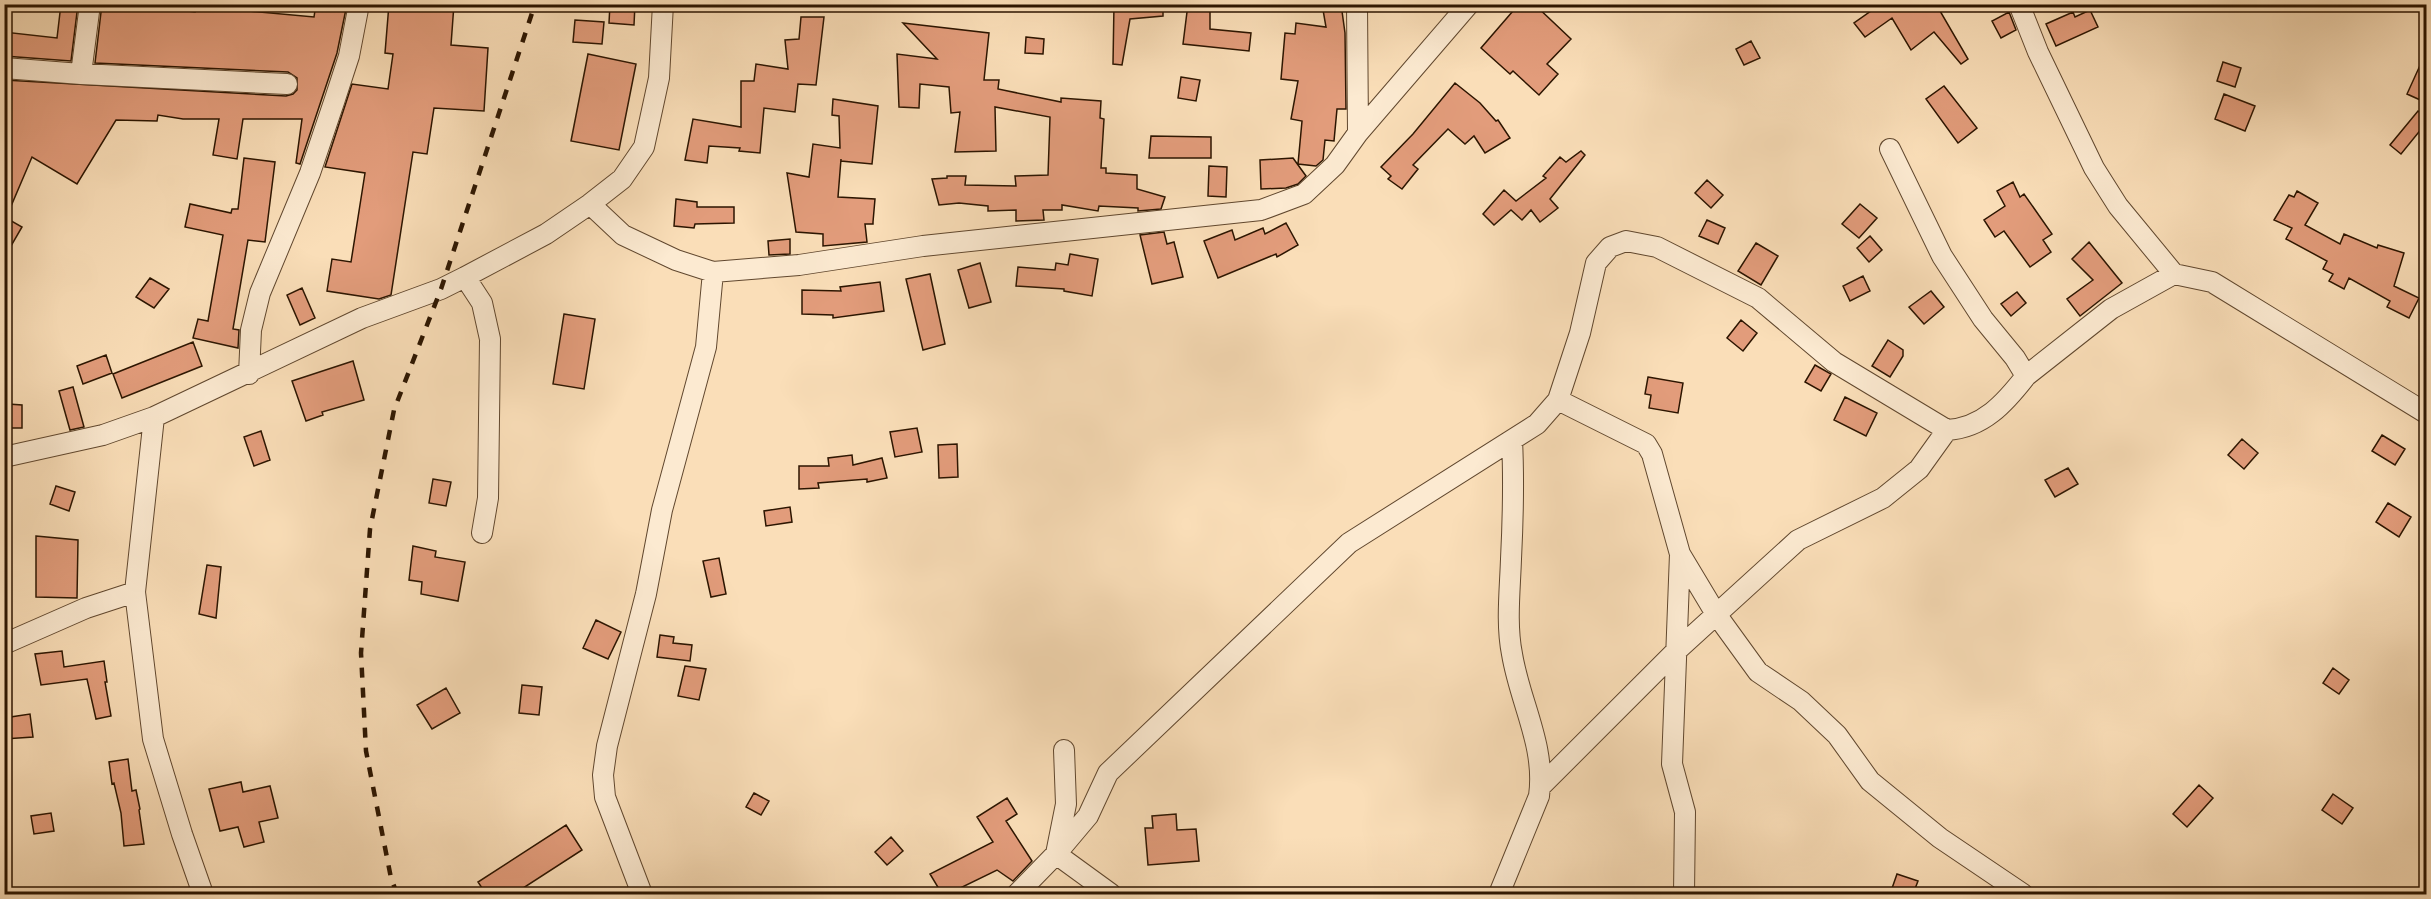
<svg xmlns="http://www.w3.org/2000/svg" width="2431" height="899" font-family="Vollkorn,serif">
<style>
.building{fill:#e29c7b;stroke:#2c1500;stroke-width:1.5}
.lines{fill:none;stroke-linecap:round;stroke-linejoin:round}
.street-casing{stroke:#60472e;stroke-width:22}
.street{stroke:#fcead1;stroke-width:20}
.rail{stroke:#2c1500;stroke-width:4.5;stroke-dasharray:10 10;stroke-linecap:butt}
</style>
<rect width="100%" height="100%" fill="#fadeb8"/>
<filter id="stains"><feTurbulence type="fractalNoise" baseFrequency=".00333" numOctaves="4"/><feColorMatrix values="0 0 0 0 .2 0 0 0 0 .09 0 0 0 0 .02 0 0 0 .5 -.17"/></filter>
<radialGradient id="worn" r=".72"><stop offset=".6" stop-color="#630" stop-opacity="0"/><stop offset="1" stop-color="#630" stop-opacity=".3"/></radialGradient>
<path class="building" d="M61,4H78L71,61L4,56V32L57,38Z
M102,4H126L195,12V6L314,17L316,4H347L337,53L300,164L296,163L302,119H243L237,159L213,155L219,119H183L158,115L157,121L116,120L77,184L32,157L6,218L22,227L4,258V80L286,96L293,94L297,90V78L288,72L95,63Z
M389,4H454L451,45L488,48L484,111L434,108L427,154L413,152L391,295L379,299L327,291L332,259L351,262L365,173L325,167L352,84L388,89L393,54L385,53Z
M610,4H635L634,25L609,23Z
M1114,4H1163V16L1130,19L1122,65L1113,64Z
M1188,4H1210V29L1251,33L1249,51L1183,44Z
M1322,4H1341L1345,33L1346,109H1337L1334,141L1325,140L1323,160L1316,166L1298,164L1302,121L1291,119L1298,81L1281,79L1285,33L1295,34L1296,23L1326,27Z
M1519,4H1534L1571,39L1547,64L1558,74L1539,95L1513,71L1510,74L1481,48Z
M1881,4H1936L1968,59L1961,64L1934,32L1911,50L1892,18L1865,37L1854,23Z
M2090,10L2098,27L2056,46L2046,24L2073,12L2075,17Z
M2009,12L2016,30L2001,38L1992,21Z
M801,17H824L816,85L798,84L795,112L764,108L760,153L739,151L740,148L709,146L707,163L685,160L693,119L741,127V81H754L756,64L788,69L785,40L799,39Z
M575,20L604,22L602,44L573,42Z
M903,23L989,33L984,80H999L998,89L1061,102V98L1101,101L1100,118L1104,119L1101,168H1106V173L1137,175V189L1165,197L1161,209L1138,211V208L1099,206L1098,211L1062,205V210H1043L1044,220L1016,221V210L988,211V206L959,203L939,205L932,179L947,178V176H966L965,185L1016,186L1015,176L1048,175L1050,117L995,107L996,151L955,152L960,112L951,113L949,87L920,84L919,108L899,107L897,54L937,59Z
M1026,37L1044,39L1043,54L1025,53Z
M1751,41L1760,58L1744,65L1736,49Z
M2427,50V103L2407,94Z
M588,54L636,64L619,150L571,141Z
M2223,62L2241,68L2235,87L2217,81Z
M1181,77L1200,80L1196,101L1178,98Z
M1455,83L1480,103L1496,121L1498,120L1510,138L1485,153L1474,136L1465,144L1448,129L1413,165L1418,169L1402,189L1388,179L1391,176L1381,167L1413,134Z
M1944,86L1977,128L1958,143L1926,99Z
M2224,94L2255,106L2245,131L2215,119Z
M833,99L878,106L872,164L841,161V159L838,197L875,199L873,222V224H865L867,242L823,246V234L796,232L787,173L809,177L813,144L840,148L839,116L832,115Z
M2418,111L2427,118V122L2401,154L2390,145Z
M1151,136L1211,137V158H1149Z
M1581,151L1585,155L1550,199L1558,208L1540,222L1531,210L1522,220L1511,210L1494,225L1483,214L1504,190L1516,201L1546,178L1543,176L1560,157L1566,162Z
M244,158L275,162L265,242L248,240L233,329L239,330L238,348L193,338L198,319L208,321L223,235L185,227L190,204L231,213L232,209H238Z
M1293,158L1306,176L1298,184L1286,188L1261,189L1260,160Z
M1209,166L1227,167L1226,197L1208,196Z
M1707,180L1723,195L1711,208L1695,193Z
M2013,182L2020,197L2024,194L2052,234L2043,240L2051,252L2030,267L2004,231L1995,237L1984,220L2005,206L1997,191Z
M2297,191L2318,203L2305,225L2340,244L2344,234L2377,248L2378,245L2404,253L2394,286L2419,298L2409,318L2387,307L2390,301L2349,278L2344,289L2329,281L2333,274L2323,269L2327,261L2286,239L2292,228L2274,220L2289,195L2294,197Z
M676,199L697,202V207H734V223L695,224L694,228L674,226Z
M1860,204L1877,218L1859,238L1842,224Z
M1707,220L1725,228L1718,244L1699,236Z
M1286,223L1298,245L1277,257L1276,254L1218,278L1204,241L1232,230L1235,240L1263,228L1265,234Z
M1164,232L1167,244L1174,242L1183,277L1152,284L1140,235Z
M1870,236L1882,250L1869,262L1857,248Z
M790,239V254L769,255L768,241Z
M2089,242L2122,283L2080,316L2067,299L2093,280L2072,259Z
M1756,243L1778,256L1761,285L1738,271Z
M1070,254L1098,259L1092,296L1064,291V289L1016,286L1018,267L1055,270L1056,263L1068,265Z
M980,263L991,302L969,308L958,270Z
M930,274L945,344L923,350L906,279Z
M1863,276L1870,291L1850,301L1843,286Z
M150,278L169,289L154,308L136,297Z
M880,282L884,311L833,318V315L802,314V290L841,291L840,287Z
M302,288L315,318L300,325L287,295Z
M1931,291L1944,307L1924,324L1909,307Z
M2017,292L2026,303L2011,316L2001,304Z
M564,314L595,319L584,389L553,384Z
M1741,320L1757,333L1743,351L1727,338Z
M1888,340L1903,350V356L1890,377L1872,366Z
M193,342L202,366L122,398L113,374Z
M106,355L112,373L83,384L77,366Z
M353,361L364,400L322,412L323,415L306,421L292,381Z
M1815,365L1831,374L1821,391L1805,382Z
M1648,377L1683,383L1678,413L1649,408L1651,395L1645,394Z
M73,387L84,427L70,430L59,391Z
M1845,397L1877,413L1866,436L1834,420Z
M8,404L22,405V428H7Z
M917,428L922,452L895,457L890,432Z
M261,431L270,460L254,466L244,437Z
M2382,435L2405,449L2395,465L2372,451Z
M2242,439L2258,453L2244,469L2228,455Z
M957,444L958,477L939,478L938,445Z
M852,455L853,465L882,458L887,478L867,482V479L818,483L819,488L799,489V466H829L828,458Z
M2068,468L2078,484L2055,497L2045,480Z
M433,479L451,482L446,506L429,503Z
M56,486L75,492L69,511L50,504Z
M2388,503L2411,517L2399,537L2376,522Z
M790,507L792,522L766,526L764,511Z
M36,536L78,540L77,598L36,597Z
M413,546L436,551L435,557L465,562L458,601L421,594L422,582L409,580Z
M719,558L726,594L711,597L703,561Z
M207,565L221,567L216,618L199,614Z
M596,620L621,632L608,659L583,648Z
M660,635L674,637L673,643L692,645L690,661L657,657Z
M62,651L64,667L104,661L107,682H105L111,716L96,719L87,679L41,685L35,654Z
M685,666L706,669L699,700L678,696Z
M2333,668L2349,680L2339,694L2323,683Z
M522,685L542,687L539,715L519,713Z
M446,688L460,713L432,729L417,705Z
M30,714L33,737L4,739V718Z
M128,759L132,791L136,790L140,809L139,810L144,844L124,846L121,813L114,783L112,784L109,762Z
M241,782L243,792L270,786L278,818L259,822L264,842L244,847L238,827L220,831L209,789Z
M2199,785L2213,798L2187,827L2173,814Z
M754,793L769,801L761,815L746,807Z
M2333,794L2353,808L2342,824L2322,810Z
M1007,798L1017,814L1006,821L1032,861L1013,881L997,870L948,894H942L930,874L993,842L977,817Z
M51,813L54,831L34,834L31,816Z
M1176,814L1177,830L1196,829L1199,861L1148,865L1145,828H1153L1152,816Z
M566,825L582,850L514,894H486L478,882Z
M891,837L903,851L887,865L875,852Z
M1897,874L1918,881L1913,894H1890Z"/>
<g class="lines">
<defs>
<path id="street" d="M1357,4L1358,133
M2019,4L2038,52L2094,168L2118,206L2174,274
M4,68L81,74L287,84
M81,74L90,4
M590,204L623,235L676,260L713,272L799,265L923,246L1261,210L1304,194L1335,165L1358,133L1469,4
M465,277L482,303L490,339L488,498L482,533
M249,374L251,330L260,293L310,173L334,102L349,56L359,4
M2026,376L2111,309L2174,274L2212,282L2426,413
M1558,400L1646,444L1652,454L1680,554L1672,764L1685,812L1684,894
M4,457L103,435L154,417L362,318L441,289L465,277L546,234L590,204L622,179L644,147L659,78L663,4
M1680,554L1716,614L1758,672L1801,701L1837,735L1870,781L1940,838L2023,894
M135,592L153,739L182,834L203,894
M4,644L86,608L135,592L154,417
M1541,786L1675,652L1798,540L1883,498L1919,469L1947,430
M642,894L605,797L603,775L607,746L646,594L662,510L706,347L713,272
M1017,894L1056,854L1066,804L1064,750
M1111,894L1056,854L1088,816L1108,773L1349,543L1537,424L1558,400L1580,333L1596,263L1610,247L1626,241L1657,247L1758,298L1834,362L1947,430C1983,428 2005,403 2026,376L2015,358L1983,319L1942,256L1890,149
M1499,894L1539,796C1546,746 1520,703 1512,654C1506,624 1510,590 1511,559C1513,519 1514,480 1512,440"/>
</defs>
<use href="#street" class="street-casing"/>
<use href="#street" class="street"/>
<path class="rail" d="M397,894L391,878L366,751L361,653L370,529L394,410L441,289L535,4"/>
</g>
<rect width="2431" height="899" fill="none" stroke="#fadeb8" stroke-width="24"/>
<rect x="6" y="6" width="2419" height="887" fill="none" stroke="#2c1500" stroke-width="3"/>
<rect x="12" y="12" width="2407" height="875" fill="none" stroke="#2c1500" stroke-width="1.5"/>
<rect width="100%" height="100%" filter="url(#stains)"/>
<rect width="100%" height="100%" fill="url(#worn)"/>
</svg>
